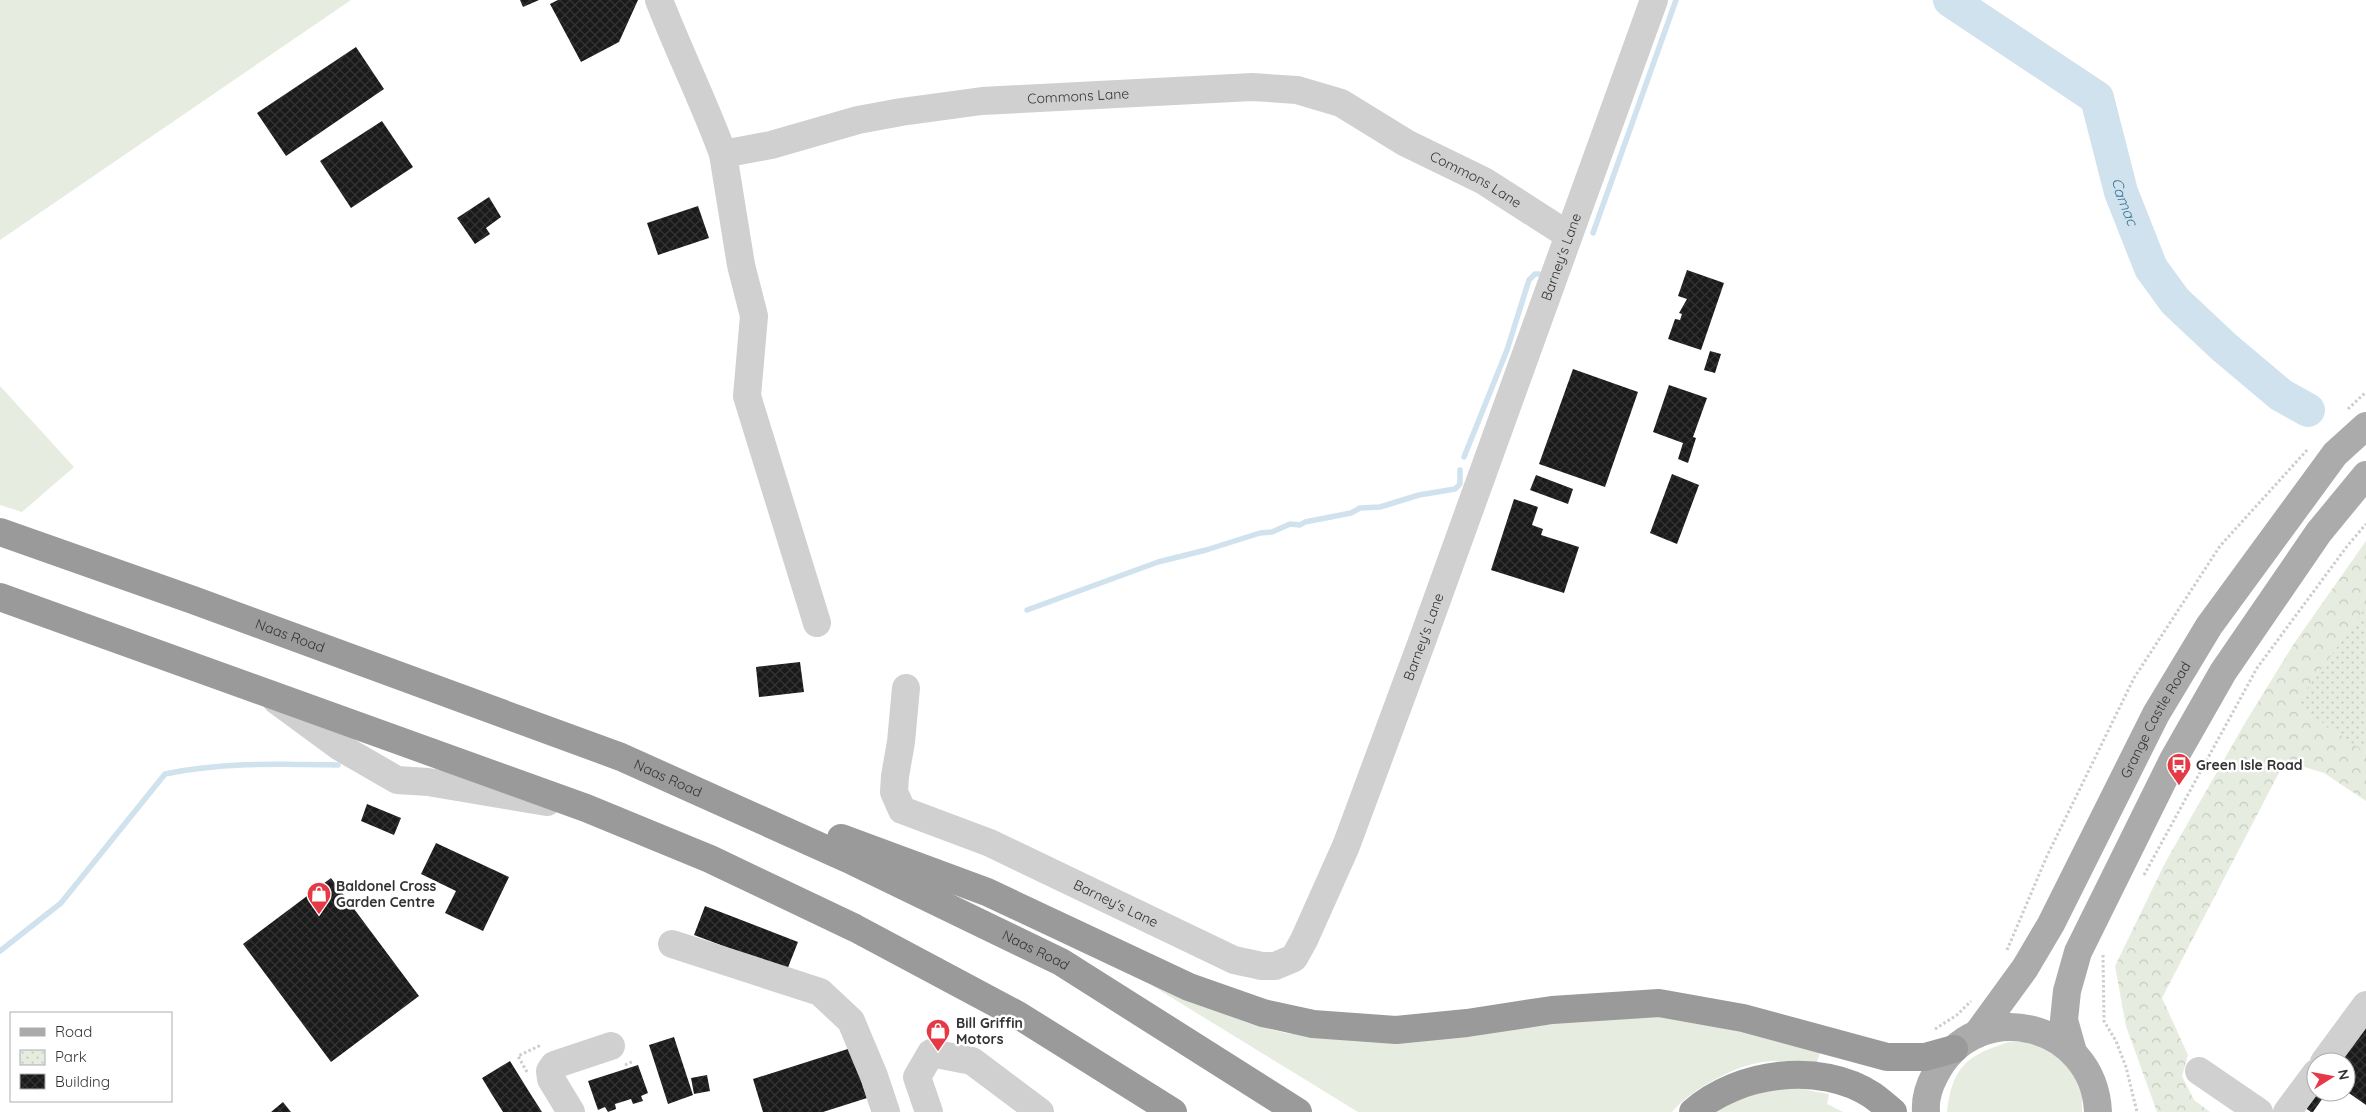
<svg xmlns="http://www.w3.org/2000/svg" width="2366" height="1112" font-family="Quicksand,sans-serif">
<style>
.green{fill:#e6ecdf}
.forest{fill:url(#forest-crowns)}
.park{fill:url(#park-dots)}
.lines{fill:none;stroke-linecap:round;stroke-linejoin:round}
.stream{stroke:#cfe2ee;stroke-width:5.5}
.river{stroke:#cfe2ee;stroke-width:34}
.building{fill:url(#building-cross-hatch)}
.path{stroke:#cdcdcd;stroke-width:3;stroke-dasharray:2.5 2.5;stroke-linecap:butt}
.minor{stroke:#d0d0d0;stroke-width:28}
.major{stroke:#ababab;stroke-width:28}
.highway{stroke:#9a9a9a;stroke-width:28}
.labels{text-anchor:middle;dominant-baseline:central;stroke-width:5;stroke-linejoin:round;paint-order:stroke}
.street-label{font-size:14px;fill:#333;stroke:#fff}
.poi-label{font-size:14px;font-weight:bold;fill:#333;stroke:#fff;text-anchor:start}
.water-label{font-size:15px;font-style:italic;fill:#3f7597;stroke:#fff}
</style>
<defs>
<pattern id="forest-crowns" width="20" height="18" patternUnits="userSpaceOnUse" patternTransform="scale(1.25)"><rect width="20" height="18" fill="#e6ecdf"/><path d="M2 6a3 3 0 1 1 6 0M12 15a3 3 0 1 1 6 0" fill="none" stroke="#c6cbc0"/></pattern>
<pattern id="park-dots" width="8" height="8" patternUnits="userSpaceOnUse" patternTransform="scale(1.25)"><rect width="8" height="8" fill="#e6ecdf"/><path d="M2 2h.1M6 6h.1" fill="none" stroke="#c6cbc0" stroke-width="1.8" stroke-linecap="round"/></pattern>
<pattern id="building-cross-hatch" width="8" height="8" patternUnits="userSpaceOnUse" patternTransform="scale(1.25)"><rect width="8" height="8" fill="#1a1a1a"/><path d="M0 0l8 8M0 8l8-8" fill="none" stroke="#333"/></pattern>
</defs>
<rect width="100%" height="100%" fill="#fff"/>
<path class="green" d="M0,0H351L0,240Z
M0,386L74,467L22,512L0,505Z
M1151,985L1248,1023L1285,1033L1337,1039L1640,1014L1694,1019L1821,1050L1816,1065C1796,1062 1777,1059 1758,1063C1732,1067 1688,1092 1672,1112H1358Z
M2009,1042H2031L2053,1052L2072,1071L2082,1096V1112H1947C1952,1067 1967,1055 2009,1042Z
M1795,1088L1829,1094L1827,1104L1843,1112H1711C1741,1095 1762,1090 1795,1088Z"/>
<path class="forest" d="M2366,541V801L2324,773L2285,761L2162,998L2188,1055L2182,1076L2194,1100L2210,1112H2157L2126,1026L2115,966L2165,863L2245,723L2295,642Z"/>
<path class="park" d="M2366,607V753L2296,704Z"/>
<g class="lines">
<path class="stream" d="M1593,233L1676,0
M1464,457L1507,350L1529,280L1535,274H1539
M1027,610L1158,562L1206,550L1260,533L1272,532L1290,524L1300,525L1305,522L1351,513L1360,508L1380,507L1419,495L1455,489L1460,484V470
M0,951L61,903L165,774C222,762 281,764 338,765"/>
<path class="river" id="s1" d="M1950,0L2097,98L2121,192L2151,268L2175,301L2224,347L2281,395L2308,410"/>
</g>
<path class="building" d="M520,0H539L523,7Z
M558,0H638L619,42L581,62L550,4Z
M356,47L384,89L286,156L257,113Z
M382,121L413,167L351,208L320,161Z
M489,197L501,217L486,228L490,234L475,244L457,218Z
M698,206L709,238L658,255L647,223Z
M1687,270L1724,283L1701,350L1668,339L1675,319L1680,320L1682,314L1679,313L1687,299L1678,296Z
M1710,351L1721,354L1715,373L1704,370Z
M1573,369L1638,392L1605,487L1539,464Z
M1669,385L1707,398L1693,437L1696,438L1688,463L1678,459L1683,443L1653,432Z
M1672,474L1699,485L1677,544L1650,533Z
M1536,475L1573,489L1568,504L1530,490Z
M1514,499L1538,507L1532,525L1543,529L1541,535L1579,547L1564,593L1491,570Z
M800,662L804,692L759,697L756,667Z
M367,804L401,818L394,835L361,821Z
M436,843L509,877L483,931L445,913L456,891L421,874Z
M331,878L419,996L331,1062L243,944Z
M705,906L798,942L787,970L694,935Z
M2366,1018V1105L2346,1091V1062H2336Z
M674,1037L693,1095L668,1104L649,1045Z
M851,1048L867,1098L823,1112H763L753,1079Z
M510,1061L528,1090L542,1112H503L491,1093L482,1078Z
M638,1065L648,1093L641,1096L643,1101L633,1104L631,1099L615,1104L616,1109L608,1112L605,1107L598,1110L588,1081Z
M707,1075L710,1091L694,1094L691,1078Z
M2315,1092H2327L2313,1112H2311L2304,1107Z
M283,1102L291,1112H271Z"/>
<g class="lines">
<path class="path" d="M2348,409L2366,392
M2144,875L2257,668L2348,545L2366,524
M2007,950L2047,856L2134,678L2220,546L2308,449
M2103,955L2104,1021L2116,1041L2126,1067L2137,1112
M1935,1029L1957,1015L1971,1001
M625,1065L634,1061
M527,1072L518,1056L541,1045"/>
<g class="minor">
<path id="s2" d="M659,0C679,52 704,102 723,154L771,145L858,120L901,112L982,101L1252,87L1297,90L1341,103L1406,143L1484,181L1568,235"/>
<path d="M723,154L741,265L754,316L747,396L817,623"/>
<path id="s3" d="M906,688L901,742L895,776L894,792L902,810L990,843L1234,960L1262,966H1275L1294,958L1304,940L1346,846L1421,644L1654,0"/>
<path d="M276,700L340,747L397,780L428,782L547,802"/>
<path d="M672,944L820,992L851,1021L874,1076L886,1112"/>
<path d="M2324,1062L2366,1005"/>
<path d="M2199,1071L2259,1112"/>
<path d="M571,1112L551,1079L550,1071L554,1065L611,1046"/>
<path d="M929,1112L917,1077L931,1053L972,1061L1040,1112"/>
<path d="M2287,1112L2316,1073"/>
</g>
<g class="major">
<path id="s4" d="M1977,1034L2025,968L2051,924L2156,714L2209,626L2335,454L2366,426"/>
<path d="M2073,1052L2064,1020L2067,991L2078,952L2173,760L2223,672L2319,532L2366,475"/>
<path d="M1926,1112C1925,1099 1929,1086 1935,1075C1976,994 2094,1022 2098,1112"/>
</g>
<g class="highway">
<path id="s5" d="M0,532L193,600L621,757L848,859L1061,962L1298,1112"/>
<path d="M0,597L586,808L710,859L855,928L1018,1015L1173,1112"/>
<path d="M841,838L987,892L1189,987L1263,1013L1313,1024L1396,1030L1467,1023L1552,1010L1659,1003L1743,1018L1887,1057H1925L1954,1049"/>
<path d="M1693,1112C1738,1072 1820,1061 1872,1095C1879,1100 1886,1106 1893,1112"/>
</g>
</g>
<defs>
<symbol id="bus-pin" viewBox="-11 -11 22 30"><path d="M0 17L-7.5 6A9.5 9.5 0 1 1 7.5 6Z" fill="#e63946" stroke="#fff"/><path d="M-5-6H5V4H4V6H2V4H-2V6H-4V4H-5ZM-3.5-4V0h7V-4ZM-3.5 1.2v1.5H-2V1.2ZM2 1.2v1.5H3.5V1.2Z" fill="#fff"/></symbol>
<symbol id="shop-pin" viewBox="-11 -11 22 30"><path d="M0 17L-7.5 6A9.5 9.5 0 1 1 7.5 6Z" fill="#e63946" stroke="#fff"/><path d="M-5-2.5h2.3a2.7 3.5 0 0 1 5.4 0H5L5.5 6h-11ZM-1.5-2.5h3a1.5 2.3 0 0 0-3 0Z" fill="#fff"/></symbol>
</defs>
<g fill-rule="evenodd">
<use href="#bus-pin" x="2165" y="751" width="28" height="38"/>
<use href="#shop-pin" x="305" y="880" width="28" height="38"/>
<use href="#shop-pin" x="924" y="1017" width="28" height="38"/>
</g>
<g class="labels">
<g class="street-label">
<text stroke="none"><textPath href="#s2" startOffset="528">Commons Lane</textPath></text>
<text stroke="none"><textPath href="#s2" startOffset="948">Commons Lane</textPath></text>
<text stroke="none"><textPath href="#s3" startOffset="1302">Barney's Lane</textPath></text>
<text stroke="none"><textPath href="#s5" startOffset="308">Naas Road</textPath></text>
<text stroke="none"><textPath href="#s3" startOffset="898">Barney's Lane</textPath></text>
<text stroke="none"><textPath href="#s4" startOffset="362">Grange Castle Road</textPath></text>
<text stroke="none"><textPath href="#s5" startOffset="712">Naas Road</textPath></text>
<text stroke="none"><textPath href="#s3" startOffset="358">Barney's Lane</textPath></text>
<text stroke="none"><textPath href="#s5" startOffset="1118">Naas Road</textPath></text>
</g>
<g class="poi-label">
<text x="2196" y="765">Green Isle Road</text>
<text x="336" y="886">Baldonel Cross<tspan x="336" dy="16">Garden Centre</tspan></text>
<text x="956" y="1023">Bill Griffin<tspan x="956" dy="16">Motors</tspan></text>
</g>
<g class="water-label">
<text stroke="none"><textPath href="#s1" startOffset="284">Camac</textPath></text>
</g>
</g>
<rect x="10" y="1012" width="162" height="90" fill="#ffffff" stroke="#adadad"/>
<rect x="20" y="1028" width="25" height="8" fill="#ababab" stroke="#adadad"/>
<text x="55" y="1037" font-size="15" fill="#333333">Road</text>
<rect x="20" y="1050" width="25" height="15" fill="url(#park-dots)" stroke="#adadad"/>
<text x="55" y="1062" font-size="15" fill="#333333">Park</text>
<rect x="20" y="1074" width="25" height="15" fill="url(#building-cross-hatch)" stroke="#adadad"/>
<text x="55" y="1087" font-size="15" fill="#333333">Building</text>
<g transform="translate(2331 1077) rotate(79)"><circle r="24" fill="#ffffff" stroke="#adadad"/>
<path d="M0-4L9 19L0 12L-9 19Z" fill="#e63946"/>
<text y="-8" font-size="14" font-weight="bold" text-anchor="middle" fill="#333333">N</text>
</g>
</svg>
